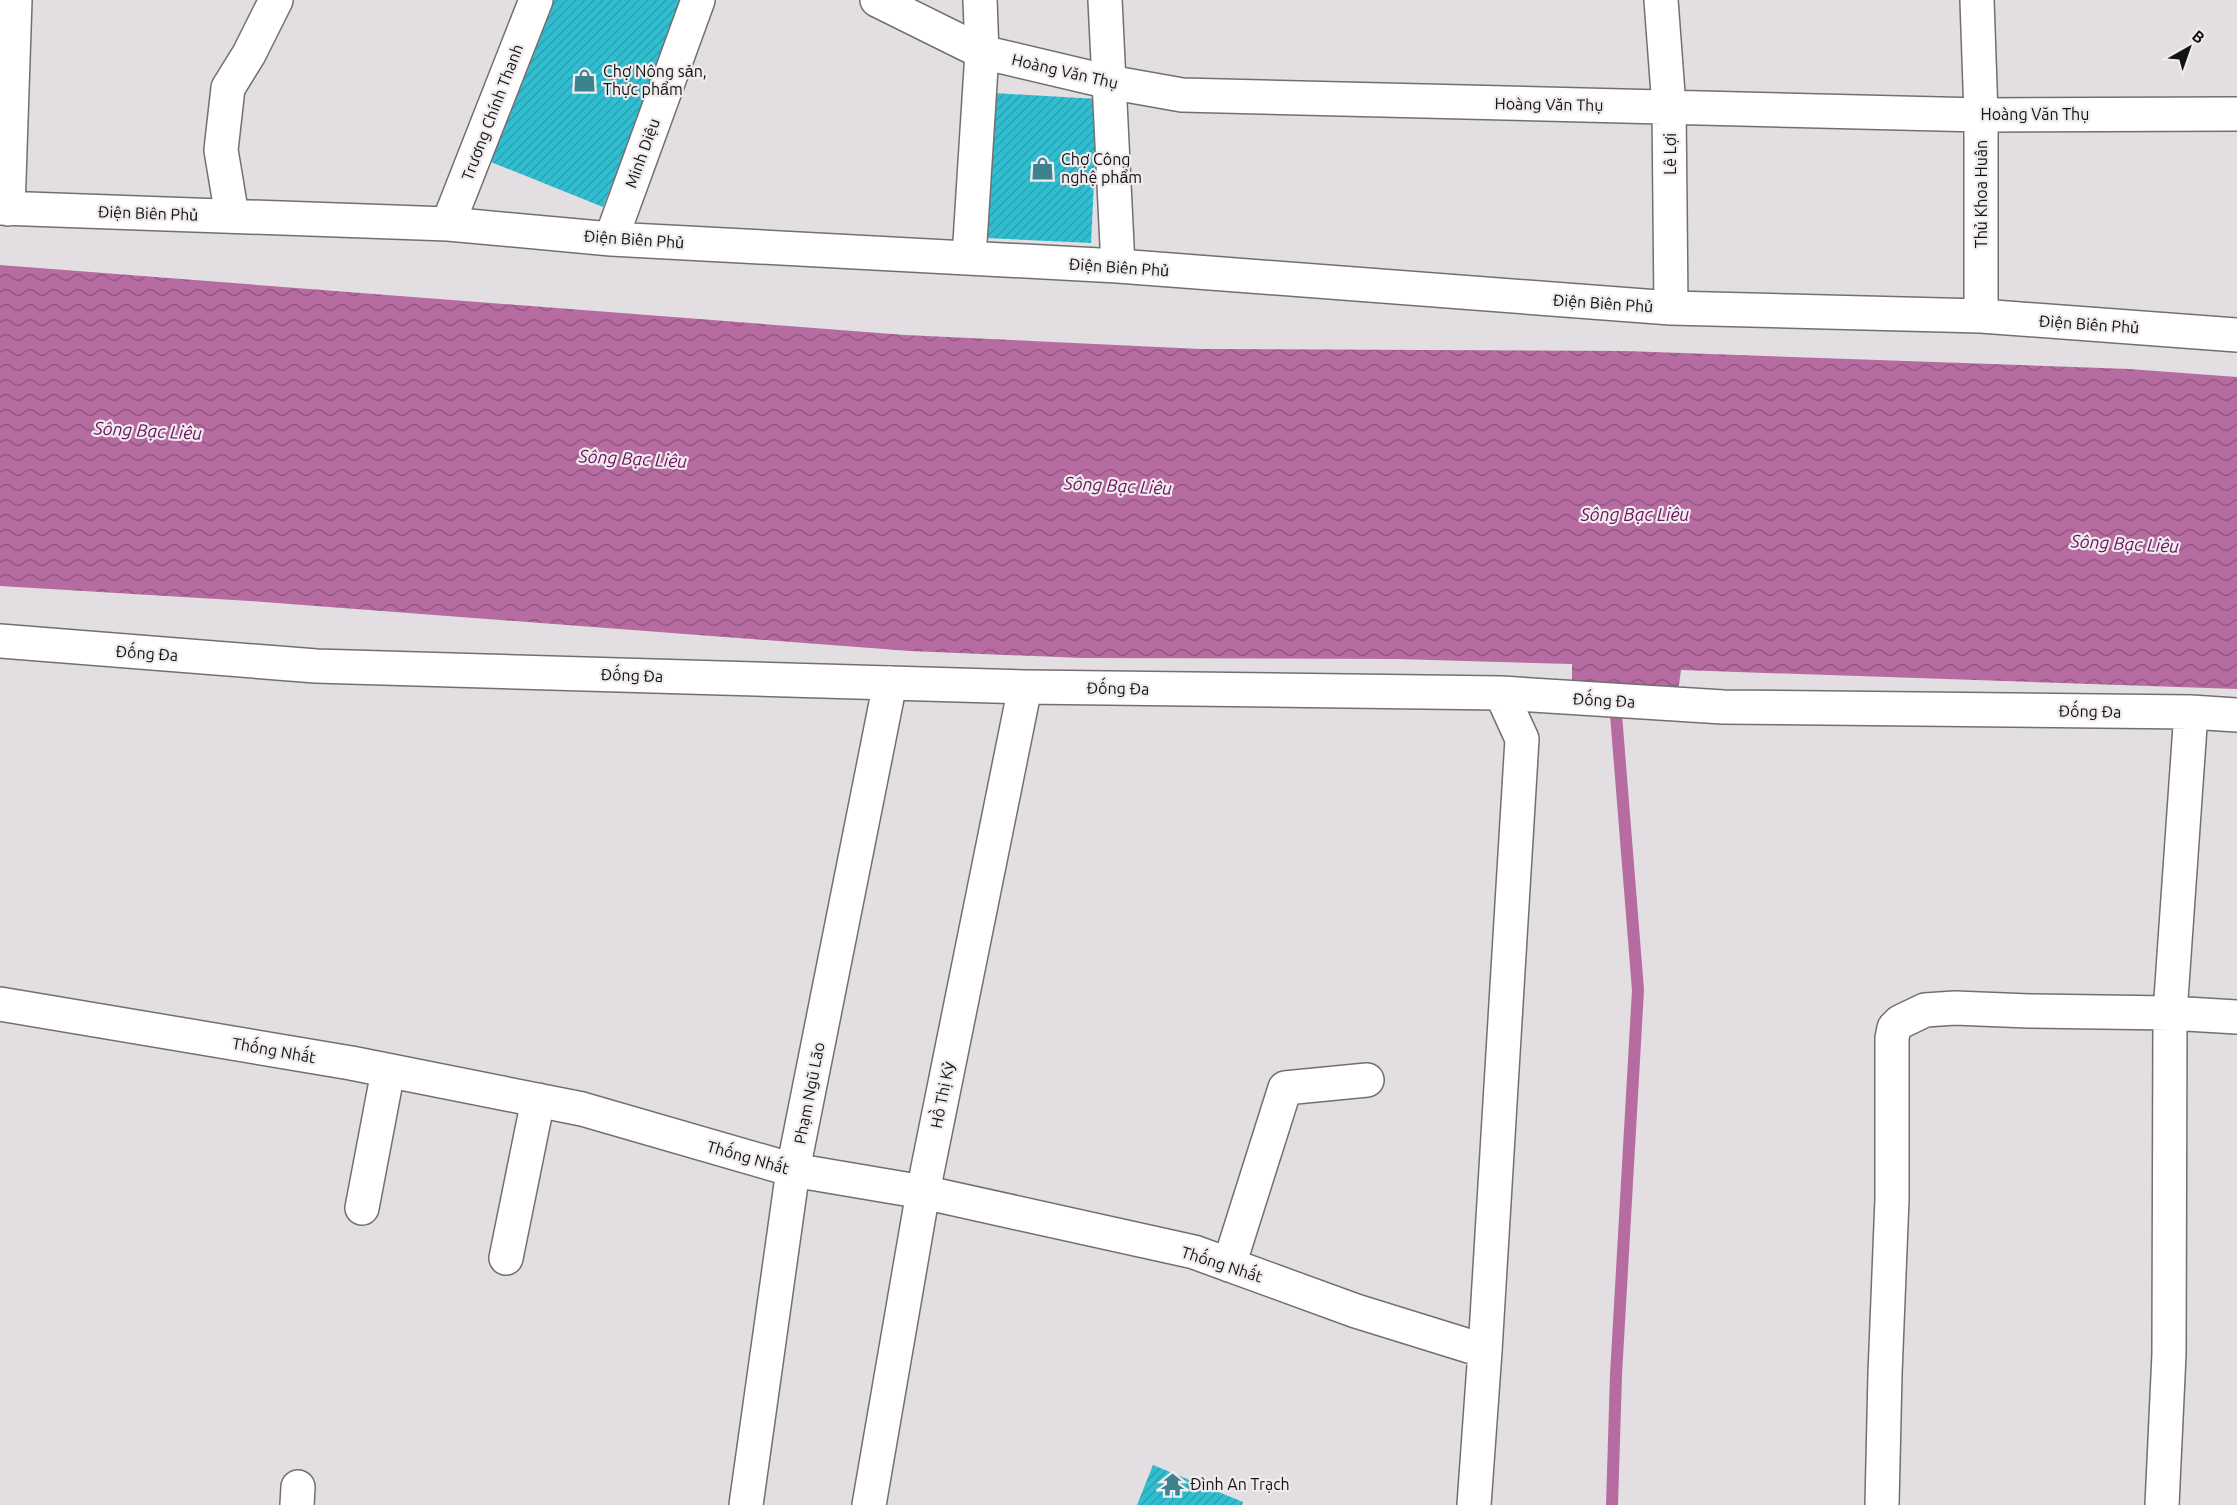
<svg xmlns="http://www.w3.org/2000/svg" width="2237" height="1505" font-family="Ubuntu,sans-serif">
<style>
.water{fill:url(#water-waves)}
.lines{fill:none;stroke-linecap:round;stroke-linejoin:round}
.stream{stroke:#b66ba1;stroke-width:12}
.building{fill:url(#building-hatch)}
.minor-casing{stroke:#736f71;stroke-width:36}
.minor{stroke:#fff;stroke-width:33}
.labels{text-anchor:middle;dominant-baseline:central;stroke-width:4.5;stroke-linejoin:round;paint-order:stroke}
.poi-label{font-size:16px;fill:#141314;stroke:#efebee;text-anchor:start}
.street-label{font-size:16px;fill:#141314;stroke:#efebee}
.water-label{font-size:18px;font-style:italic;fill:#6d115a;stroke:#efebee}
</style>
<defs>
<pattern id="water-waves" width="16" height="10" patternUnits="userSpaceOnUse" patternTransform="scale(1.5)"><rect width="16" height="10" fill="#b66ba1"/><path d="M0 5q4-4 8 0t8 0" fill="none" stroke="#935782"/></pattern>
<pattern id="building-hatch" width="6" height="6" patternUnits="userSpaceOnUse" patternTransform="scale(1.5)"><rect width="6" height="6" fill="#30bed0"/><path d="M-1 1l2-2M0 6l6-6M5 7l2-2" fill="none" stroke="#2aa2b2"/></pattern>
</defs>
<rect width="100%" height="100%" fill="#e2dee1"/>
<path class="water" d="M0,265L905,335L1200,349L1625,351L2129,369L2237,377V689L1681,670L1678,692L1572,687V664L1397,659L1082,658L910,651L250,601L0,586Z"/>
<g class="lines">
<path class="stream" d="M1612,1505L1616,1375L1638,990L1615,702"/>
</g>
<path class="building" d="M549,0H685L603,207L486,160Z
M994,93L1098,99L1091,243L987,238Z
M1153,1465L1243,1502L1242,1505H1137Z"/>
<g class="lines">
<defs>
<path id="minor" d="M877,0L982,52L1109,82L1182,95L1981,115L2237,114
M1105,0L1118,266
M1661,0L1669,107L1671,308
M1977,0L1981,115V316
M0,208L448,224L611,239L1118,266L1671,308L1981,316L2237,335
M8,209L15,0
M232,216L221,150L228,88L249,54L276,0
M448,224L536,0
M611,239L698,0
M969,258L982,52L980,0
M0,641L316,666L1025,687L1501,693L1723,707L2191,712L2237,715
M0,1004L351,1063L582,1109L793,1170L923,1192L1194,1252L1356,1311L1485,1351
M362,1208L388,1071
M506,1258L538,1100
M1229,1265L1285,1088L1367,1080
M297,1505L298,1487
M746,1505L793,1170L890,683
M869,1505L923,1192L1025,687
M1474,1505L1485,1351L1522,739L1501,693
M1882,1505L1885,1374L1892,1199V1038L1894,1028L1900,1022L1925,1010L1955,1008L2029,1011L2170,1013L2237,1017
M2162,1505L2169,1354L2170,1013L2191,712"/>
</defs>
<use href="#minor" class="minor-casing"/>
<use href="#minor" class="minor"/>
</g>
<defs>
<symbol id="shop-bare" viewBox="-9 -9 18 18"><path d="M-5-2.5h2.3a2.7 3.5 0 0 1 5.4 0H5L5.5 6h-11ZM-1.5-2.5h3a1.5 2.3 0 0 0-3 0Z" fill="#3c838d" stroke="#efebee" stroke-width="2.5" paint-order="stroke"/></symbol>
<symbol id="temple-bare" viewBox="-9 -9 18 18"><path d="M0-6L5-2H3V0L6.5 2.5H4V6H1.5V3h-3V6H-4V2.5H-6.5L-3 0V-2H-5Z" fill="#3c838d" stroke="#efebee" stroke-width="2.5" paint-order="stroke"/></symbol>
</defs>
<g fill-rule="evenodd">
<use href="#shop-bare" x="568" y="64" width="33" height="33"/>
<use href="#shop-bare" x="1026" y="152" width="33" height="33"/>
<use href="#temple-bare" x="1156" y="1468" width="33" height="33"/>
</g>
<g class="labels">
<g class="poi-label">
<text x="603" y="71">Chợ Nông sản,<tspan x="603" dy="18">Thực phẩm</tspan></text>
<text x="1061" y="159">Chợ Công<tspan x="1061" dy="18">nghệ phẩm</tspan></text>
<text x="1190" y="1484">Đình An Trạch</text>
</g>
<g class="street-label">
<text transform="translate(1065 71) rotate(13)">Hoàng Văn Thụ</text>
<text transform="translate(1549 104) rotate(1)">Hoàng Văn Thụ</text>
<text transform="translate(492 112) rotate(-69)">Trương Chính Thanh</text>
<text x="2035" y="114">Hoàng Văn Thụ</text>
<text transform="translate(642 153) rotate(-70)">Minh Diệu</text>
<text transform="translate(1670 154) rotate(-90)">Lê Lợi</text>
<text transform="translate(1981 194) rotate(-90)">Thủ Khoa Huân</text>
<text transform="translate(148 213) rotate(2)">Điện Biên Phủ</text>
<text transform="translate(634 239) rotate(4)">Điện Biên Phủ</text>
<text transform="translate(1119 267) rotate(4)">Điện Biên Phủ</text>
<text transform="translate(1603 303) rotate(4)">Điện Biên Phủ</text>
<text transform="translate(2089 324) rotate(4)">Điện Biên Phủ</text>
<text transform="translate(147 653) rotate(4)">Đống Đa</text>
<text transform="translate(632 675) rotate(2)">Đống Đa</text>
<text transform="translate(1118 688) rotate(1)">Đống Đa</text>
<text transform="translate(1604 700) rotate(3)">Đống Đa</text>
<text transform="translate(2090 711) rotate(1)">Đống Đa</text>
<text transform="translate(274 1050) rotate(10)">Thống Nhất</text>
<text transform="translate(809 1093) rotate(-79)">Phạm Ngũ Lão</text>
<text transform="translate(942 1095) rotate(-79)">Hồ Thị Kỷ</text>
<text transform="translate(748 1157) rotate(16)">Thống Nhất</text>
<text transform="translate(1222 1264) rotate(18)">Thống Nhất</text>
</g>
<g class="water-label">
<text transform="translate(148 430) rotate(3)">Sông Bạc Liêu</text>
<text transform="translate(633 458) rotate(3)">Sông Bạc Liêu</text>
<text transform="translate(1118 485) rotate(3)">Sông Bạc Liêu</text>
<text x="1635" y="514">Sông Bạc Liêu</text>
<text transform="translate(2125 543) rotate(3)">Sông Bạc Liêu</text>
</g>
</g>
<g transform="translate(2189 48) rotate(40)" stroke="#efebee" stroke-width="4.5" paint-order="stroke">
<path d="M0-4.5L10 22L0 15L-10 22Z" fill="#141314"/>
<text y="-9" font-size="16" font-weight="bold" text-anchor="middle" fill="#141314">B</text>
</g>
</svg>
